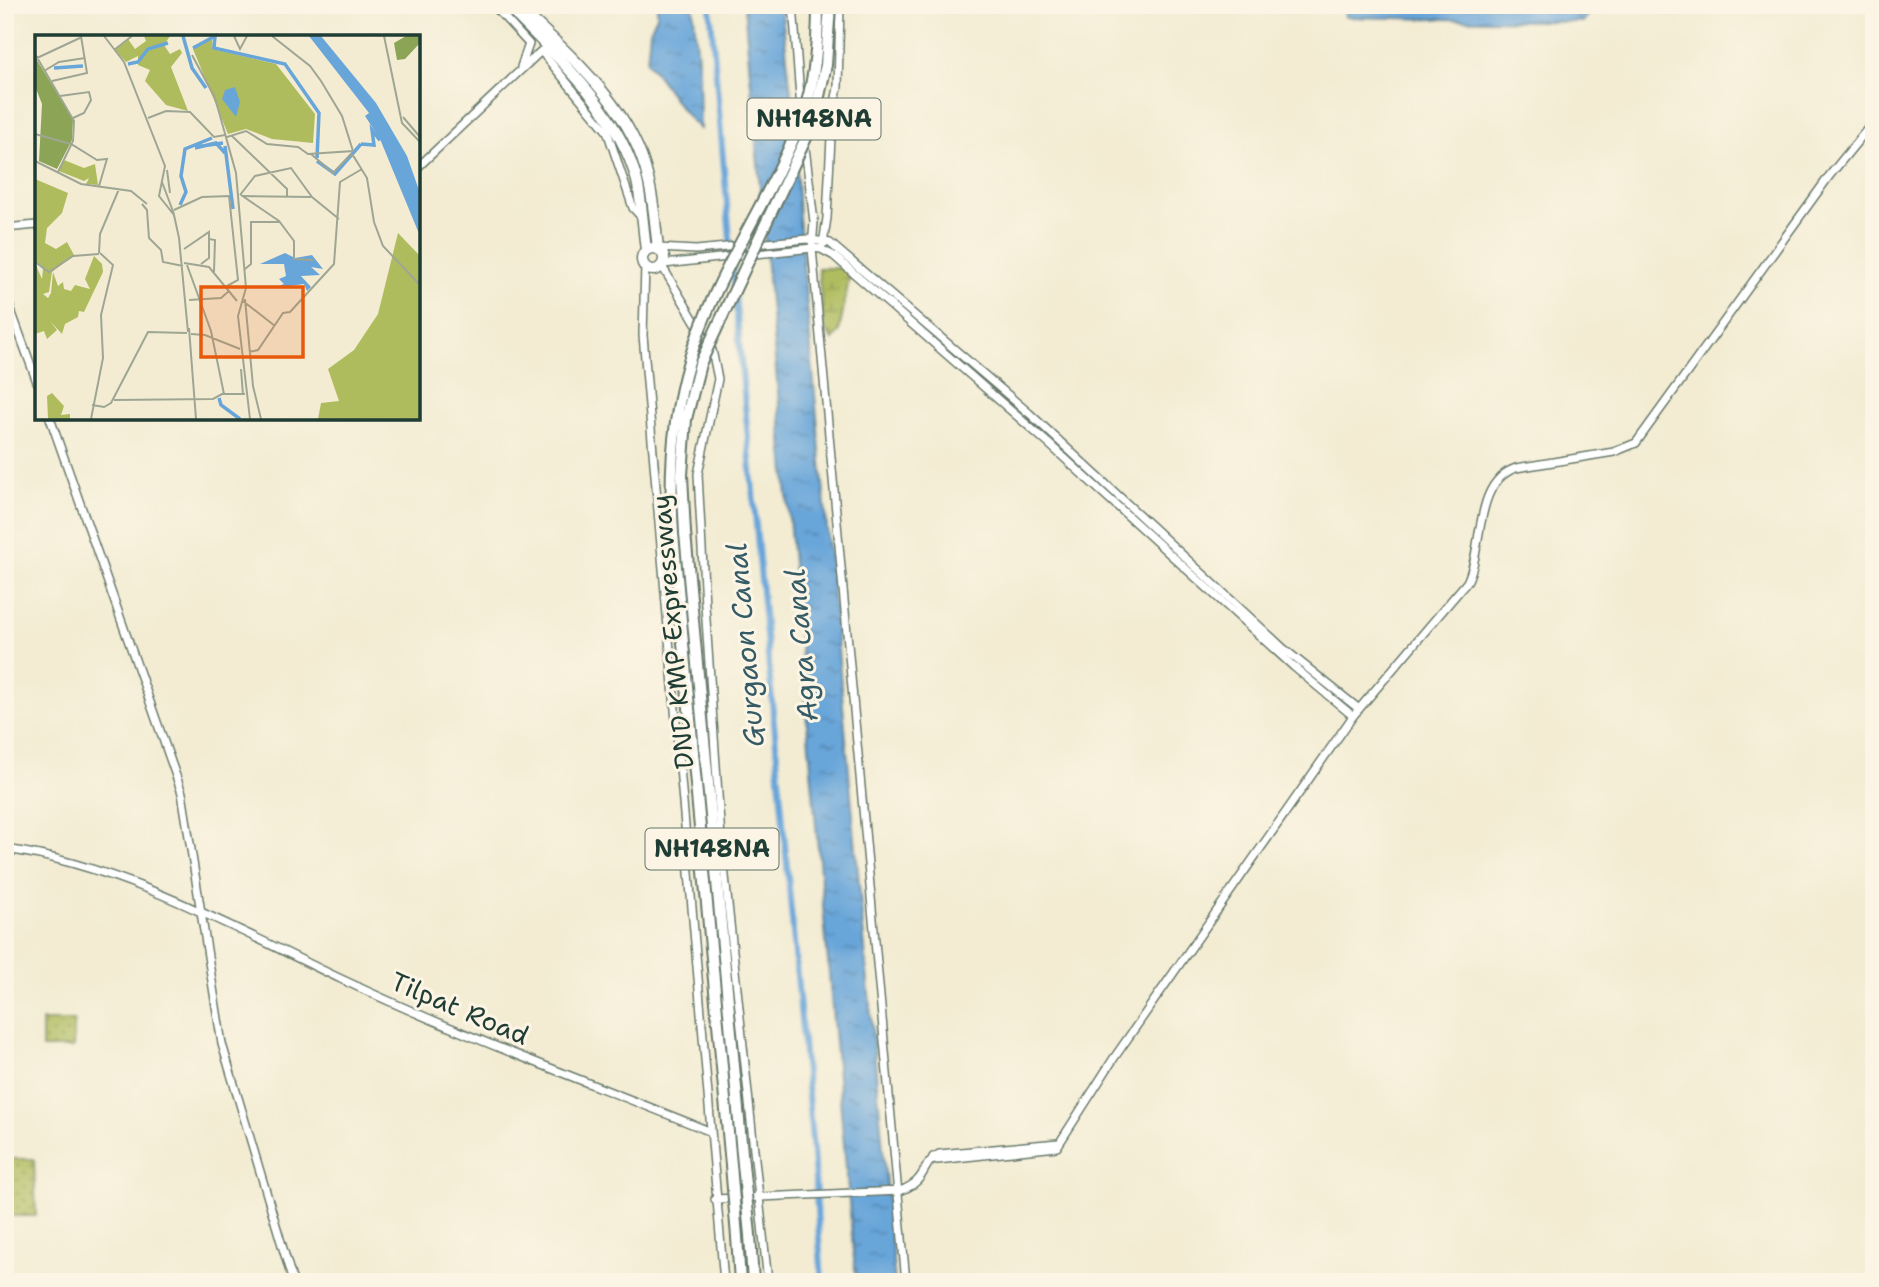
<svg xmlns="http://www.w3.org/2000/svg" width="1879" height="1287" font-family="'Shantell Sans',sans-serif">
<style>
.grass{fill:url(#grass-dots);stroke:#677c49;stroke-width:2}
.wetland{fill:url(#wetland-marsh);stroke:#677c49;stroke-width:2}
.water{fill:url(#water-ripples);stroke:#447186;stroke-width:2}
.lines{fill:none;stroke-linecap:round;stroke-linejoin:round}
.canal{stroke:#68a5d9;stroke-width:6}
.minor-casing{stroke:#697a6c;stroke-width:10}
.major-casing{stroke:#697a6c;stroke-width:13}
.highway-casing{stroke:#697a6c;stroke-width:14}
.minor{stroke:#fff;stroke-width:7}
.major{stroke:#fff;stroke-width:10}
.highway{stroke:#fff;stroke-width:10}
.highway-bridge-casing{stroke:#697a6c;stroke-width:14;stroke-linecap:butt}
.highway-bridge{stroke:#fff;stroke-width:10}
.labels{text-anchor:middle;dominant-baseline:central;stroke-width:6;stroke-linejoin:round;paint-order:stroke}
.shield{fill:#fcf5e5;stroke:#617469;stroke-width:2}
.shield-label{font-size:24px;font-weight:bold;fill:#1f3d34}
.street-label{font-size:26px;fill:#1f3d34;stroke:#fcf5e5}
.water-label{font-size:28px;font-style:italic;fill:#355c66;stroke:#fcf5e5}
.inset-river{fill:none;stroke:#68a5d9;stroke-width:3.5}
.inset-road{fill:none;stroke:#9ea693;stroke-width:2}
.view{fill:#e8590c;fill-opacity:0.15;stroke:#e8590c;stroke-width:3.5}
.inset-edge{fill:none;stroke:#1f3d34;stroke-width:3.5}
</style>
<defs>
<pattern id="grass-dots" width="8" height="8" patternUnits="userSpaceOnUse" patternTransform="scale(1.75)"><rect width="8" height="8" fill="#afbc5e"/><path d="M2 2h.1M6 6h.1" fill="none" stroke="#8e9a4e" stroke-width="1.8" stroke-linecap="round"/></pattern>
<pattern id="wetland-marsh" width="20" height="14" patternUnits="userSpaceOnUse" patternTransform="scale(1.75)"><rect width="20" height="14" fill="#afbc5e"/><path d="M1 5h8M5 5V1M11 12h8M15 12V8" fill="none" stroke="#8e9a4e"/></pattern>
<pattern id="water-ripples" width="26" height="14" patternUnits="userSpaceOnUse" patternTransform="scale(1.75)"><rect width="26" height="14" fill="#68a5d9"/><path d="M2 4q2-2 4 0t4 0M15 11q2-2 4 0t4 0" fill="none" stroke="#5588b1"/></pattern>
</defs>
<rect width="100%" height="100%" fill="#fcf5e5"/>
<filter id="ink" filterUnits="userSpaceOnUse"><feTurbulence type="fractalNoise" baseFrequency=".0143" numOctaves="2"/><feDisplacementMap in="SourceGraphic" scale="14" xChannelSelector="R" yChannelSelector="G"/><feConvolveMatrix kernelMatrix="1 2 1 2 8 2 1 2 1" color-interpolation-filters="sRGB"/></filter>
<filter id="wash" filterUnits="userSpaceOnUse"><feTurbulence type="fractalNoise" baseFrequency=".00686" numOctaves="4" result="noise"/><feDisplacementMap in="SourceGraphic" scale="28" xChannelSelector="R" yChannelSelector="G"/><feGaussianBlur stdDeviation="1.57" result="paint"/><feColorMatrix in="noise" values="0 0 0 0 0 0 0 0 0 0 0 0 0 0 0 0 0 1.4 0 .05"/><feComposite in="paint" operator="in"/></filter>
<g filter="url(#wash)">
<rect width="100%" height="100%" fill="#f3ecd3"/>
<path class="grass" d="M42,1021H74L73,1048H42Z
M5,1159H34L36,1216H5Z"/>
<path class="wetland" d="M818,268H851L839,332L833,340L824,328Z"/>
<path class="water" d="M657,5H693L699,70L700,129C678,110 666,84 647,62L650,30L657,16Z
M744,5H781L794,119L799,217L895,1282H856Z
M1343,5H1595L1583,22L1345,17Z"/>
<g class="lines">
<path class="canal" d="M710,5L731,251
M732,262L813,1151L822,1282"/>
</g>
</g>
<g filter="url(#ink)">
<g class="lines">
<defs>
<path id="minor" d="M493,5L529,44L521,67
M793,5L801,110
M802,122L814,222L812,248L906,1282
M418,167L541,51L607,131L633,208L643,219
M5,228L37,225
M823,244L827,218L832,117L838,88L840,5
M658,248L696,250L807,239L830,243L1029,413L1284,649L1359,709
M664,264L812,248L821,249L834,256L1049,444L1294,667L1353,716
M645,266L643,335L724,1282
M662,266L712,350L718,379L698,474L705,605L721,838L768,1282
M5,294L37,382
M50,418L182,793L222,1044L293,1282
M5,849C119,864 238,930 341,979C461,1036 586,1081 709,1131
M933,1157L937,1160L1057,1147L1114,1058L1353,716L1467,582C1484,549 1473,482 1516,468L1614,452L1636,443L1830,175L1874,121
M715,1199L900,1191C929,1180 919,1166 939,1154L1058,1143"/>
<path id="major" d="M506,5C556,56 618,109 637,181C642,203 643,227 646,250
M517,5C568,54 632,106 648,179C654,201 655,225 658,248
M642 259a11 11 0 1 1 22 0a11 11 0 1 1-22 0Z"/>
<path id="highway" d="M685,533L743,1164
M673,534L731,1165
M750,1235L753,1282
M737,1237L740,1282"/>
</defs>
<use href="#minor" class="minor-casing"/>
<use href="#major" class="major-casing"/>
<use href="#highway" class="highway-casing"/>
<use href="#minor" class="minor"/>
<use href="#major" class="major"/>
<use href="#highway" class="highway"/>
<defs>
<path id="highway-bridge" d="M685,533L682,475L686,419L700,364L813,123L826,65L830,5
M673,534C669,474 672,418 689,361C714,276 769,202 801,120C815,85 818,43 818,5
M743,1164L750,1235
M731,1165L737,1237"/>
</defs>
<use href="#highway-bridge" class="highway-bridge-casing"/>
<use href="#highway-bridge" class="highway-bridge"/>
</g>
</g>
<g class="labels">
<g class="shield">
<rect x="747.5" y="98.5" width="133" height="41" rx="5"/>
<rect x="645.5" y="828.5" width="133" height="41" rx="5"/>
</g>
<g class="shield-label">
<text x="814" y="119">NH148NA</text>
<text x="712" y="849">NH148NA</text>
</g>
<g class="street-label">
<text transform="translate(672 632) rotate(-95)">DND KMP Expressway</text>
<text transform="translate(460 1008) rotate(23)">Tilpat Road</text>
</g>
<g class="water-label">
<text transform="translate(745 645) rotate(-95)">Gurgaon Canal</text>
<text transform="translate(801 645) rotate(-95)">Agra Canal</text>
</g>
</g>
<g transform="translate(35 35)">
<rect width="385" height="385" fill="#f3ecd3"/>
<path d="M109,1H135L129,10L135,19L145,14L147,18L136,32L153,76L131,70L110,46L115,35L103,30V21L91,27L80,15L93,4L100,14L111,6ZM177,4L178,14L241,29L280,79L278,108L237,104L211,94L193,99L158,14ZM29,125L49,133L60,129L63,150L51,149L54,143L49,146L24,136ZM0,144L33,158L27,178L12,193L10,208L21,214L32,207L39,220L17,237L14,257L8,259L13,263L16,258L18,237L23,251L28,247L29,254L36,256L40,250L55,254L50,244L59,221L67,229L68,237L49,277L44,276L43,282L30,289L27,299L15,286L22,295L12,304L9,296L0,299V228L7,244L8,234L0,225ZM363,198L385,221V384H283L286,368L304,366L293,334L319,315L343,279ZM17,358L29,371L26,380L35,379V384H13L12,361Z" fill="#afbc5e"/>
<path d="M371,1H385V8L370,24L362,25L359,8ZM0,22L38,84L37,105L22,134L4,126L7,69L0,51Z" fill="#8ba455"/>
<path d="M274,1H286L341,68L372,121L385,158V201L345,104L330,81L334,78ZM200,52L205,67L201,82L187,64L190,55ZM250,218L260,223L277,220L288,234L276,232L285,240L266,241L276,252L272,256L269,249L239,253L249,249L244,244L251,241L249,229H225Z" fill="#68a5d9"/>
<path class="inset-river" d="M148,1L157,33L171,53M158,13L180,1L179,13L250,29L284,78L282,123M93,29L103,27L113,14L133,8M19,33L48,31M326,109L339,110L337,95L344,104L350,101M190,111L198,174M160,112L188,108M160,113L181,108L190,118M282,126L300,139L326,109M145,170L151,157L146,141L150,114L177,103M184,363L186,370L205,384"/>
<path class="inset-road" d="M69,1L89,27L130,131L124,161L139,180L144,203L153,297M199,1L205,14L212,1M349,1L367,88L385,107M79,15L97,1M0,19L39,86L38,106L23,137M157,20L180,63L201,138L211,253L203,281L215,384M2,23L47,2M9,36L24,27L50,23M17,46L52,38L46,1M25,61L54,57L56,65L49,78L38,83M368,82L385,102M113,83L131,76L155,77L179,102L190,100M0,99L36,109L62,125L72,124L64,151M197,101L252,154V161M192,102L211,96L232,109L263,112L273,119L318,116L307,81L286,46L275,31L237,1M276,119L298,138L316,119L319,122L332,143L339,187L348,211L385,250M0,126L46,149L96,156L112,169M132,135L135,158M127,147L139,179M205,160L220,141L256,133L277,162L304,184M206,160L244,186L259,206V224L278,225M208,161L276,162M107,169L112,175L114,203L126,215L128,227L148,231M139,175L167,162L195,161M174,204L180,205L179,237M149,214L174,197V223L166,229M64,218L65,199L84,154M0,227L14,237L38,221L64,219M149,228L174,232L202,266M152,230L176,296L189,359H210M210,234L216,229V187H244M192,251L203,245L194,161M210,264L218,351L226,384M154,265L186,263L194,256M208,266L240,291M154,293L161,384M156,299L170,300L205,314M214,317L223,315L248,278L255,277L299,229L305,147L327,134M206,334L208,360M79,365L178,364L189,358M57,370L69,372L76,368L113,297L152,298M56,384L68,323L66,280L78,230L65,218"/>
<path class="view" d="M166,252H268V322H166Z"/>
<rect width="385" height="385" class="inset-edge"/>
</g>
<rect width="1879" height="1287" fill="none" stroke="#fcf5e5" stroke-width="28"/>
</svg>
